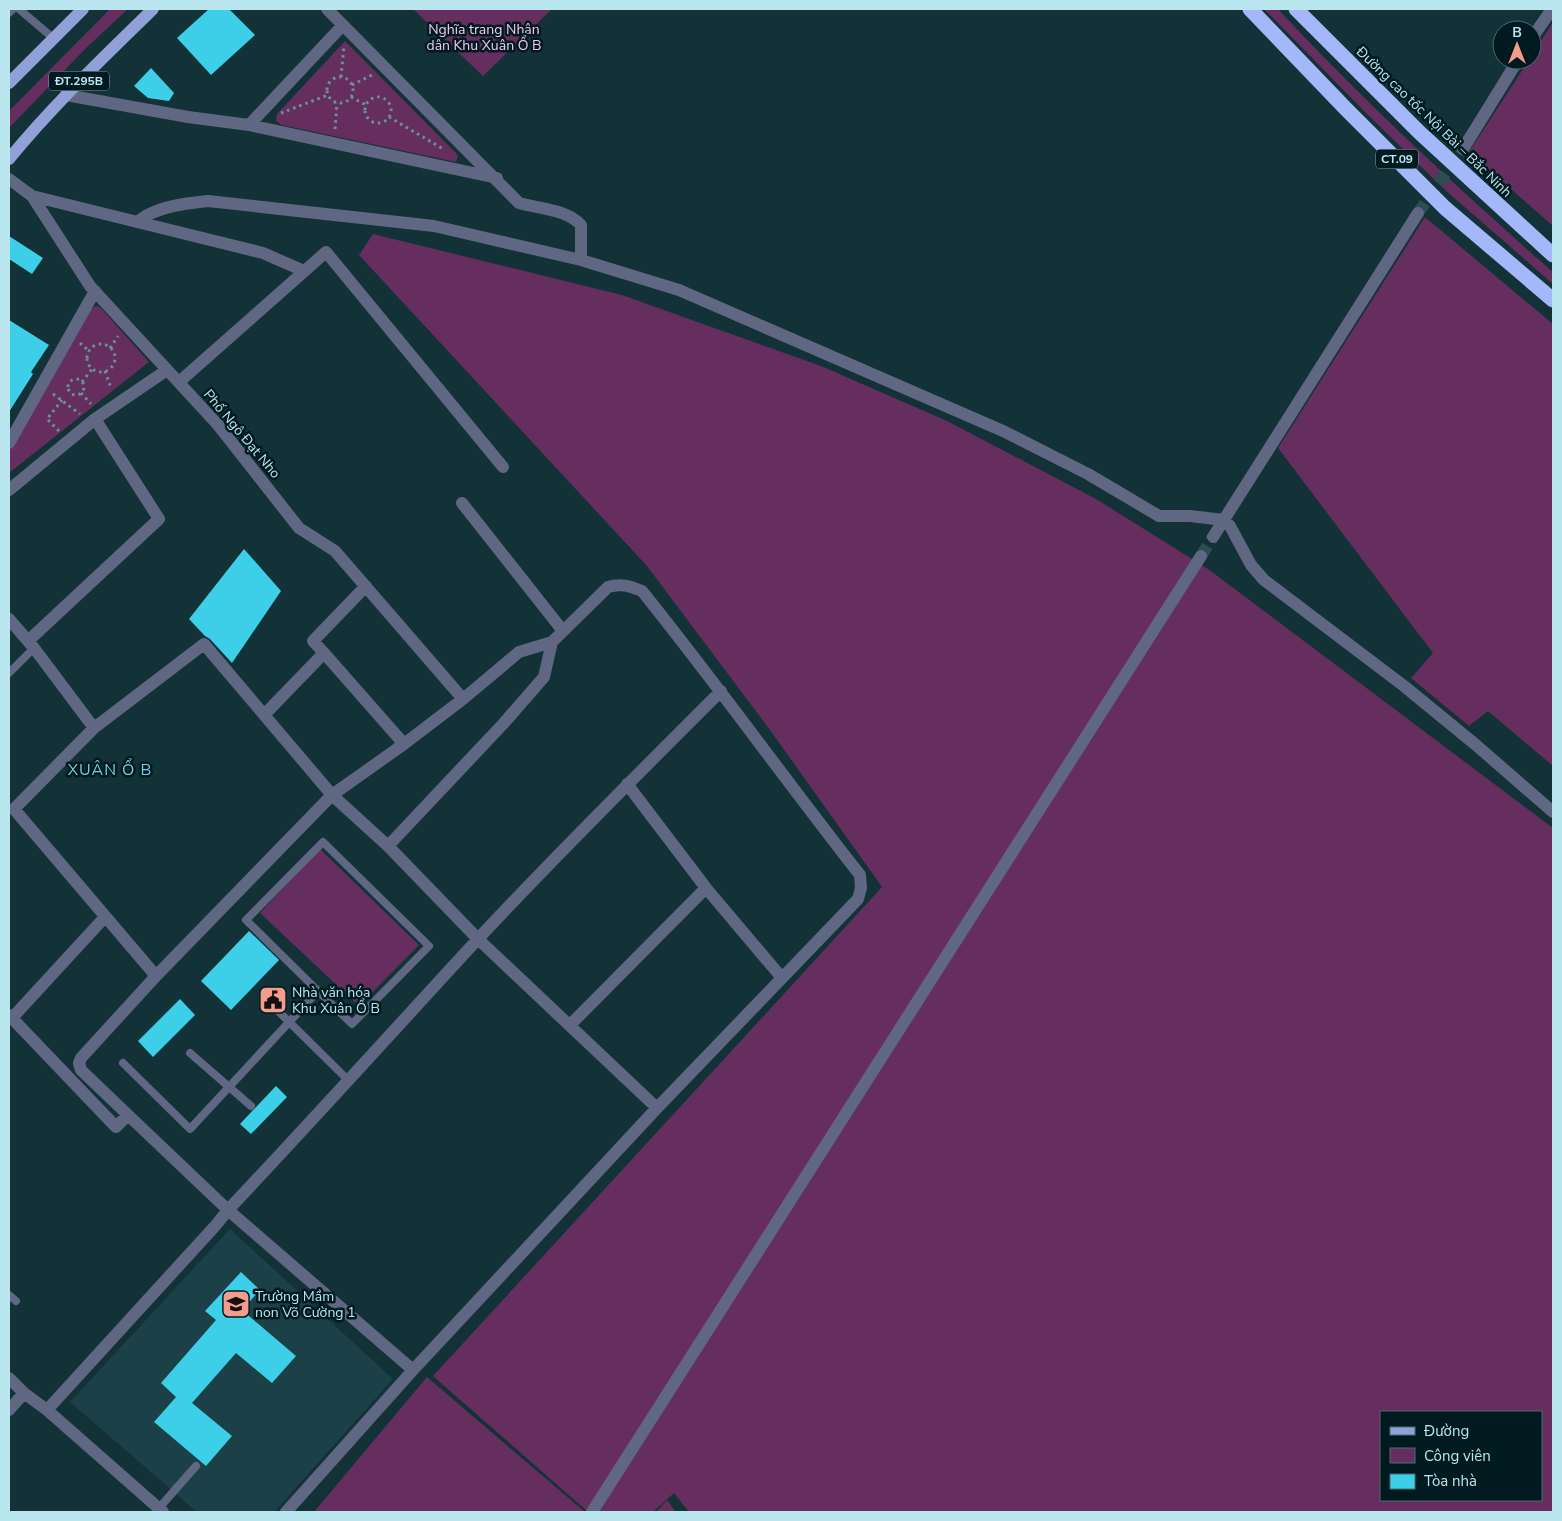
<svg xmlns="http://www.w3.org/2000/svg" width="1562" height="1521" font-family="'Nunito Sans',sans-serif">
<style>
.built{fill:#1c4047}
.green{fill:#652e5f;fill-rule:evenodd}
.building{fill:#3ecfe8}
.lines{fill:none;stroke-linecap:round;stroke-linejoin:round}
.minor-tunnel{stroke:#2b4d53;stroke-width:12;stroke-dasharray:12 6;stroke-linecap:butt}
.path{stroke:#6b929a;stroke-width:3;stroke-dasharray:2.5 4;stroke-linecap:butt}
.service{stroke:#5f6782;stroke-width:8}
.minor{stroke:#5f6782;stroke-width:12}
.primary{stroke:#91a1d7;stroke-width:12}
.motorway{stroke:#a4b7f9;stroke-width:15}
.labels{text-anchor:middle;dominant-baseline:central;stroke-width:5;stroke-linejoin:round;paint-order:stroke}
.shield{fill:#001a1f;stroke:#82a9b1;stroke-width:1}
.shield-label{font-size:12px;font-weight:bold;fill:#b9e6ef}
.park-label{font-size:14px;fill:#f4c6ed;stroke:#001a1f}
.street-label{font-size:14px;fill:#b9e6ef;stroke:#001a1f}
.poi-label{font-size:14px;fill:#b9e6ef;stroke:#001a1f;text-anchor:start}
.quarter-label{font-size:16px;letter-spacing:1px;fill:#6ed1e5;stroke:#001a1f}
</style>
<rect width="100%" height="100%" fill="#123238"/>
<path class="built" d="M230,1229L393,1379L274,1512H197L70,1402Z"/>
<path class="green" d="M110,9H128L85,49L9,128V111Z
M413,9H552L483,76Z
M1264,9H1278C1342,78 1410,143 1479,206C1504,228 1528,251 1553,272V284L1444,189L1366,113Z
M1553,22V226L1469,152L1529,60H1532V55Z
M345,41L456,153L458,156L456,162L282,125L276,121L277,114Z
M1425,217L1553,324V766L1488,711L1469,726L1411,678L1433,653L1278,448Z
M373,234L622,295L821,366L947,421L1096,499L1208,569L1553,828V1512H689L674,1493L653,1512H588L433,1376L882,887L770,730L647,566L359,255ZM1381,1412H1541V1500H1381Z
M96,306L100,307L149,362L9,473V450L91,309Z
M320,849L419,945L359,1006L260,913Z
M427,1377L585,1512H314Z
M667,1500L676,1512H656Z"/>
<path class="building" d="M209,9H229L255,35L211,75L177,38Z
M151,68L174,93L169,101L148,98L134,86Z
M9,236L43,258L32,274L9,259Z
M9,320L49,345L31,372L33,374L9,412Z
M244,549L281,591L232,663L210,639L205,636L189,619Z
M249,931L279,960L231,1010L201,981Z
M180,999L195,1015L153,1057L138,1041Z
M276,1086L287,1097L251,1134L240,1124Z
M241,1272L260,1290L242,1310L296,1356L272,1383L236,1353L192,1403L232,1436L206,1466L154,1422L176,1397L161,1383L216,1320L205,1311Z"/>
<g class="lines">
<path class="minor-tunnel" d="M1418,213L1463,149
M1201,556L1213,537"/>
<path class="path" d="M327 90a13 13 0 1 1 26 0a13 13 0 1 1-26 0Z
M341,77L344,46
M352,85L374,74
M365 110a13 13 0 1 1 26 0a13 13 0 1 1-26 0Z
M351,97L366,105
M281,113L328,95
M389,117L445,150
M335,129L337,103
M80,343L89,351
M87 358a14 14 0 1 1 28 0a14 14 0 1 1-28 0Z
M110,348L118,336
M105,371L111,388
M68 387a8 8 0 1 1 16 0a8 8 0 1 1-16 0Z
M82,382L92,369
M81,393L91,404
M53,394L80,414
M59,431L47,419L62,400"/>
<path class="service" d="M19,9L53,38
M9,13L13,9
M9,673L34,648
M270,1003L349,1081
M190,1053L251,1106
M123,1063L190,1129L318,991L246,920L323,842L429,946L352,1024L318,991
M9,1295L16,1301
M159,1508L196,1466"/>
<path class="minor" d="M1532,38L1552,9
M66,95L188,117L249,125L497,178
M249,125L343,25
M1463,149L1518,60
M9,179L32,196L90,286L218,425L299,528L335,551L463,699
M32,196L263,253L304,271
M138,222C153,207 187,203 208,201L434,226L581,260V225C566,209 540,209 519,203L327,9
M581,260L679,290L1003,431L1088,474L1159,516H1190L1224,520L1230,526L1251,565L1264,580L1404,686L1476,745L1553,812
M179,382L326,252L503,467
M95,419L167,370
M9,443L95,291
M9,490L95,419L159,519L28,641
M462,503L563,631
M1213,537L1418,213
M9,619L34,648L94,728
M324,653L313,641L366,586
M264,715L324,653L404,744
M627,784L706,888L782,978
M388,846L503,724L544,677L552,642
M156,976L14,809L94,728L204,644L332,795L388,846L478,939L657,1108
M9,1015L116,1127L128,1115L228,1210L413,1370
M12,1018L105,917
M570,1025L706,888
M128,1115L81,1070L79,1063L81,1058L156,976L332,795L404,744L463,699L519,652L552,642L608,587C621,583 630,586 642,591C717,684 786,781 860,875L861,888L858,899L657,1108L413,1370L286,1512
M9,1378L24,1393L47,1410L163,1512
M9,1410L24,1393
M47,1410L216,1225L228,1210C312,1121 394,1030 477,940C556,855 639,773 721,691
M592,1512L1201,556"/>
<path class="primary" d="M9,83L83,9
M9,159C53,105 104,57 153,9"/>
<path class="motorway" d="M1250,9L1346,109L1445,208L1553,300
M1296,9L1419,132L1553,255"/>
</g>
<defs>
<symbol id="civic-square" viewBox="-11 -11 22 22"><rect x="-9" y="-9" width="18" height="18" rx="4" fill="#f49d8c" stroke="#001a1f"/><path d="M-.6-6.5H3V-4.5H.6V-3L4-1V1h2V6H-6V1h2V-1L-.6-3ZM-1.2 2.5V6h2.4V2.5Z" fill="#111"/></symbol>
<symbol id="school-square" viewBox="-11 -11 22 22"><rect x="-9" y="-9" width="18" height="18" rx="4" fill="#f49d8c" stroke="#001a1f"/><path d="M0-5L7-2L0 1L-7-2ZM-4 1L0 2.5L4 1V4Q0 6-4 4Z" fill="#111"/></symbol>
</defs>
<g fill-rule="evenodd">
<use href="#civic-square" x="257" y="984" width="32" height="32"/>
<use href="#school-square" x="220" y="1288" width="32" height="32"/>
</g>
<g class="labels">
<g class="shield">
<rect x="49" y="71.5" width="60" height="19" rx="4"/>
<rect x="1376" y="149.5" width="42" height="19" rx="4"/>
</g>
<g class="shield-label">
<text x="79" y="81">ĐT.295B</text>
<text x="1397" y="159">CT.09</text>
</g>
<g class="park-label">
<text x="484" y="29">Nghĩa trang Nhân<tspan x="484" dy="16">dân Khu Xuân Ổ B</tspan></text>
</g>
<g class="street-label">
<text transform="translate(1434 122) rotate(44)">Đường cao tốc Nội Bài – Bắc Ninh</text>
<text transform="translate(242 434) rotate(50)">Phố Ngô Đạt Nho</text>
</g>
<g class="poi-label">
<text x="292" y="992">Nhà văn hóa<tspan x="292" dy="16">Khu Xuân Ổ B</tspan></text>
<text x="255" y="1296">Trường Mầm<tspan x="255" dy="16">non Võ Cường 1</tspan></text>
</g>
<g class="quarter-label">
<text x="110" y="770">XUÂN Ổ B</text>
</g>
</g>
<rect width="1562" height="1521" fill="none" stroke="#b9e6ef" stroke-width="20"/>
<rect x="1380" y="1411" width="162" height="90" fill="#001a1f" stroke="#4a6c72"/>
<rect x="1390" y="1427" width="25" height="8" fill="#91a1d7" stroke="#4a6c72"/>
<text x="1424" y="1436" font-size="15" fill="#b9e6ef">Đường</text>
<rect x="1390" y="1448" width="25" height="15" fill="#652e5f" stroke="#4a6c72"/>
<text x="1424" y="1461" font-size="15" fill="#b9e6ef">Công viên</text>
<rect x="1390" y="1474" width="25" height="15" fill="#3ecfe8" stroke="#4a6c72"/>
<text x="1424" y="1486" font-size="15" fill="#b9e6ef">Tòa nhà</text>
<g transform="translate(1517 45)"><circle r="24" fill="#001a1f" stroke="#4a6c72"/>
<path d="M0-4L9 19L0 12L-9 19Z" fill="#f49d8c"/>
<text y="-8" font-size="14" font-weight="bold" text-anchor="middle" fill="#b9e6ef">B</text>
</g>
</svg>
